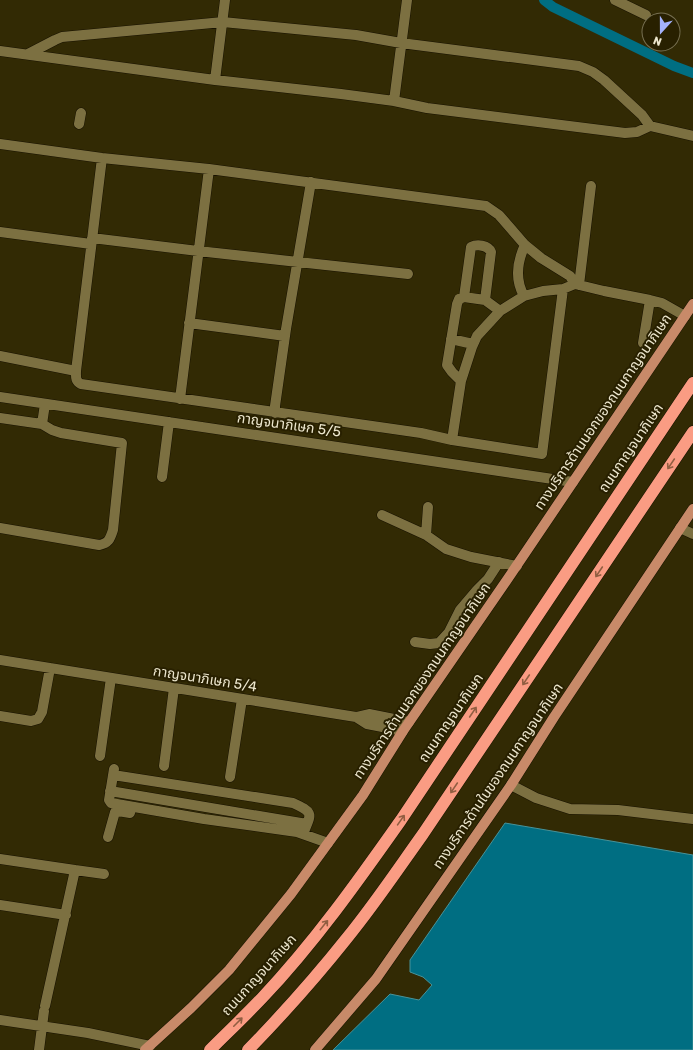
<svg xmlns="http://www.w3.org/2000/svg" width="693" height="1050" font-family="Rubik,'Noto Sans Thai',sans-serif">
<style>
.water{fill:#006e82;stroke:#479299}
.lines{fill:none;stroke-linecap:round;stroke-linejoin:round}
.canal{stroke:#006e82;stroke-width:10}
.minor-casing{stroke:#181200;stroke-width:11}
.major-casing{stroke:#181200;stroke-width:11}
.highway-casing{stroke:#181200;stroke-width:13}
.minor{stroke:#7c7041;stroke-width:10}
.major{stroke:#c88a69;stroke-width:10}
.highway{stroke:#fa9c83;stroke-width:12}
.oneway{stroke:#915e42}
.labels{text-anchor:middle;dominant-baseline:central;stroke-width:4;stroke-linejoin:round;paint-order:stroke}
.street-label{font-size:14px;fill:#ede7ce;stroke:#282000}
</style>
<rect width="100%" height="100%" fill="#322a04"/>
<path class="water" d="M505,823L693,855V1050H333L390,994L419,1000L432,985L423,977L410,972V960Z"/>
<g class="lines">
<path class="canal" d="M544,0L553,7L674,66L693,73"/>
<defs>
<path id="minor" d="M225,0L215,80L341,94L394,101L427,108L625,133L637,132L650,126
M615,0L646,15
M0,51L215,80
M28,54L55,40L62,37L223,22L356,35L401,43L579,66L593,72L604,80L642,115L650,126L693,136
M394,101L407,0
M79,124L81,113
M0,144L102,158L209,169L486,206L499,215L525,245L541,258L570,276L575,284
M102,158L76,371C76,377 75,381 81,384L421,433L452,440L461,381L472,347L477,336L500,311L524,296L543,291L563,289L575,284L604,291L650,300L662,303L685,316
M0,232L91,244
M92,238L198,251L408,274
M579,285L591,186
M524,296C515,280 517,262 525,245
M464,297L471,247C477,244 488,245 491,252L485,300
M189,323L285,336
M451,339L473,344
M643,343L650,300
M0,356L76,371
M461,381L452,372L447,365L457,304L459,299L464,297L485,300L500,311
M0,397L573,482
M180,399L209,169
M275,413V406L286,329L311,182
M0,418L42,424L45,404
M452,440L542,454L563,289
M162,477L169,422
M382,515L426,535L446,549L471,557L517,566
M0,528L99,545C109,543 110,539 113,530L122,443L61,433L52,430L42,424
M680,528L693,534
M426,535L428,507
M415,642L430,644L439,643L449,632L460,610L477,590L488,579L499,562
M0,660L356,717L367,724L403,731
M0,716L31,721L38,719L42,712L50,668
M356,717L369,714L409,722
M100,756L111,678
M164,766L174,688
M114,769L109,800L111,803L204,819L297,832L328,843
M113,775L293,803C315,813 311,814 303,834
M230,777L242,699
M511,785L536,798L570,809L618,810L693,819
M110,791L307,824
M108,837L115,812L118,811L130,813
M0,859L75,870L45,1006
M75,870L104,874
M0,905L66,915
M0,1020L88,1033L150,1046
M39,1050L44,1011"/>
<path id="major" d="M145,1050L191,1008L229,970L291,894L363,795L403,731L511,574L693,304
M315,1050L376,979L511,785L554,717L693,509"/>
<path id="highway" d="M210,1050C227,1033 245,1016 262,998C314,943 358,881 401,820L693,383
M248,1050C283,1014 316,977 347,938C374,905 398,869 423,834L693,432"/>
</defs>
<use href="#minor" class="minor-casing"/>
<use href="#major" class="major-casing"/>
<use href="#highway" class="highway-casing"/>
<use href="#minor" class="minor"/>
<use href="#major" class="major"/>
<use href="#highway" class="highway"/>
</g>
<defs><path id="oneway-shaft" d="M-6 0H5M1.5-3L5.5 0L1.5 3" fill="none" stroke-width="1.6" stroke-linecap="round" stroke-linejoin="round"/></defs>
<g class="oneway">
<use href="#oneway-shaft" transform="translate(671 464) rotate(124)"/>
<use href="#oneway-shaft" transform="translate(599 572) rotate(124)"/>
<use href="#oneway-shaft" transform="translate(526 680) rotate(124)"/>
<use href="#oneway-shaft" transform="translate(473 712) rotate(-56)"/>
<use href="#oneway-shaft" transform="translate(454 788) rotate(124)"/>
<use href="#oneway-shaft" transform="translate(401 820) rotate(-55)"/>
<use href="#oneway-shaft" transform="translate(324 925) rotate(-51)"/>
<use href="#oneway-shaft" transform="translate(238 1022) rotate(-45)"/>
</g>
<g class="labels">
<g class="street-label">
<text transform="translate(603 412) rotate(-56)">ทางบริการด้านนอกของถนนกาญจนาภิเษก</text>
<text transform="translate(289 425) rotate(8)">กาญจนาภิเษก 5/5</text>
<text transform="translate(631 448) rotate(-56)">ถนนกาญจนาภิเษก</text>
<text transform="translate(205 679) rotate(9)">กาญจนาภิเษก 5/4</text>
<text transform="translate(422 681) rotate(-56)">ทางบริการด้านนอกของถนนกาญจนาภิเษก</text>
<text transform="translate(451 718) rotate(-56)">ถนนกาญจนาภิเษก</text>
<text transform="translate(498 776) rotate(-56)">ทางบริการด้านในของถนนกาญจนาภิเษก</text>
<text transform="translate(259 975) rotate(-48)">ถนนกาญจนาภิเษก</text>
</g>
</g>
<g transform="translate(661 32) rotate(201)"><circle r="19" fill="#282000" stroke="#777052"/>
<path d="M0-3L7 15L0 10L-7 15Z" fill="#a4b2fc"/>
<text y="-6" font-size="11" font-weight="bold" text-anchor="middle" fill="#ede7ce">N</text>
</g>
</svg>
